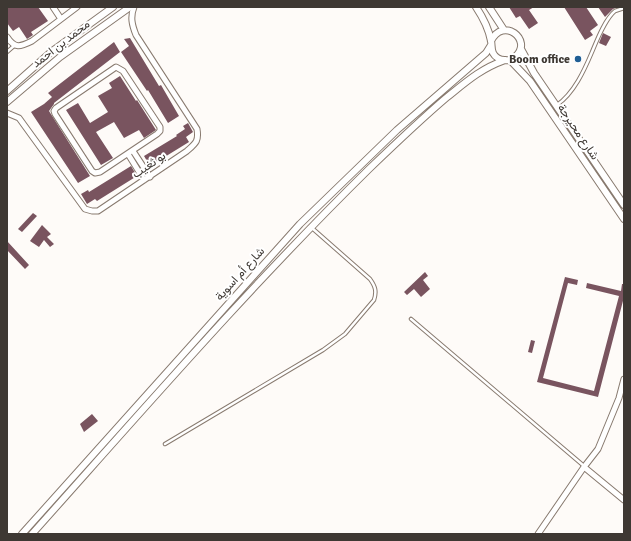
<svg xmlns="http://www.w3.org/2000/svg" width="631" height="541" font-family="Signika,Vazirmatn,sans-serif">
<style>
.building{fill:#79545f}
.lines{fill:none;stroke-linecap:round;stroke-linejoin:round}
.service-casing{stroke:#887a6f;stroke-width:4.5}
.minor-casing{stroke:#887a6f;stroke-width:7}
.tertiary-casing{stroke:#887a6f;stroke-width:8}
.service{stroke:#fff;stroke-width:2.5}
.minor{stroke:#fff;stroke-width:5}
.tertiary{stroke:#fff;stroke-width:6}
.poi-dot{fill:#205e94;stroke:#fff;stroke-width:1.5}
.labels{text-anchor:middle;dominant-baseline:central;stroke-width:4;stroke-linejoin:round;paint-order:stroke}
.street-label{font-size:12px;fill:#3e3833;stroke:#fff}
.poi-label{font-size:12px;font-weight:bold;fill:#3e3833;stroke:#fff;text-anchor:end}
</style>
<rect width="100%" height="100%" fill="#fefbf8"/>
<path class="building" d="M7,7H38L48,21L31,32L33,35L27,39L19,27L13,31L7,23Z
M509,7H534L529,10L538,23L529,29L520,16L516,18Z
M564,7H586L598,25L590,31L593,35L585,40Z
M598,7H618L613,9L605,17Z
M603,33L611,37L606,46L599,43Z
M130,38L159,86L161,85L179,116L168,123L148,90L147,91L121,52L129,46L124,39Z
M114,42L120,52L54,103V104L49,111L90,176L78,183L31,112L44,104L52,97L48,93Z
M120,76L136,101L137,100L156,130L144,138L139,130L124,138L114,122L96,132L113,158L101,165L66,110L78,103L90,123L108,112L98,96L112,88L109,83Z
M188,123L193,132L186,137L189,142L150,166L144,156L177,136L176,135L185,129L183,126Z
M131,166L137,176L97,201L95,199L87,204L81,194L88,190L89,192Z
M33,213L37,216L22,232L18,229Z
M42,225L51,234L47,237L54,244L50,247L44,240L39,247L30,241Z
M7,241L29,265L25,269L7,250Z
M425,272L428,276L423,280L430,289L421,297L414,289L407,295L404,292Z
M565,277L578,280L577,285L568,283L543,378L594,391L619,296L586,288L587,283L621,291L622,284H624V297L598,397L537,382Z
M531,340L535,341L532,353L528,352Z
M92,414L98,421L84,432L80,424Z"/>
<g class="lines">
<defs>
<path id="service" d="M7,52L15,45
M557,105C574,93 584,71 592,52C597,40 605,19 615,11C618,10 621,9 624,8
M411,319L584,466
M165,444L323,350L345,334L374,300C377,291 375,286 370,279L312,228"/>
<path id="minor" d="M53,7L61,19
M7,37C15,49 20,47 32,41L77,7
M116,67L123,71L160,127V131L157,134L100,172L95,173L92,171L55,114L54,111L56,108Z
M7,113L19,118L85,209L92,211H98L187,151C196,143 199,141 197,129L136,35C132,25 130,17 134,7
M133,151L150,177
M128,154L144,180
M584,467L624,500
M538,534L584,467L598,449L619,398L624,379"/>
<path id="tertiary" d="M476,7C482,16 489,30 491,41C492,45 491,49 493,53C495,57 500,60 505,60C509,61 513,59 516,56C533,40 503,16 491,41
M489,7L504,30
M521,49L534,73L624,205
M510,60L530,81L624,219
M7,91L51,52L113,7
M7,102L60,57L130,7
M22,534L300,224L397,130L486,53L491,45
M32,534C142,411 251,285 369,169C394,145 419,121 446,98C466,82 480,69 505,60"/>
</defs>
<use href="#service" class="service-casing"/>
<use href="#minor" class="minor-casing"/>
<use href="#tertiary" class="tertiary-casing"/>
<use href="#service" class="service"/>
<use href="#minor" class="minor"/>
<use href="#tertiary" class="tertiary"/>
</g>
<circle class="poi-dot" cx="578" cy="59" r="4"/>
<g class="labels">
<g class="street-label">
<text transform="translate(61 44) rotate(-38)">محمد بن احمد</text>
<text transform="translate(578 132) rotate(56)">شارع محيرجة</text>
<text transform="translate(149 165) rotate(-34)">بو ثغيب</text>
<text transform="translate(240 274) rotate(-48)">شارع أم اسوية</text>
</g>
<g class="poi-label">
<text x="570" y="59">Boom office</text>
</g>
</g>
<rect width="631" height="541" fill="none" stroke="#3e3833" stroke-width="16"/>
</svg>
